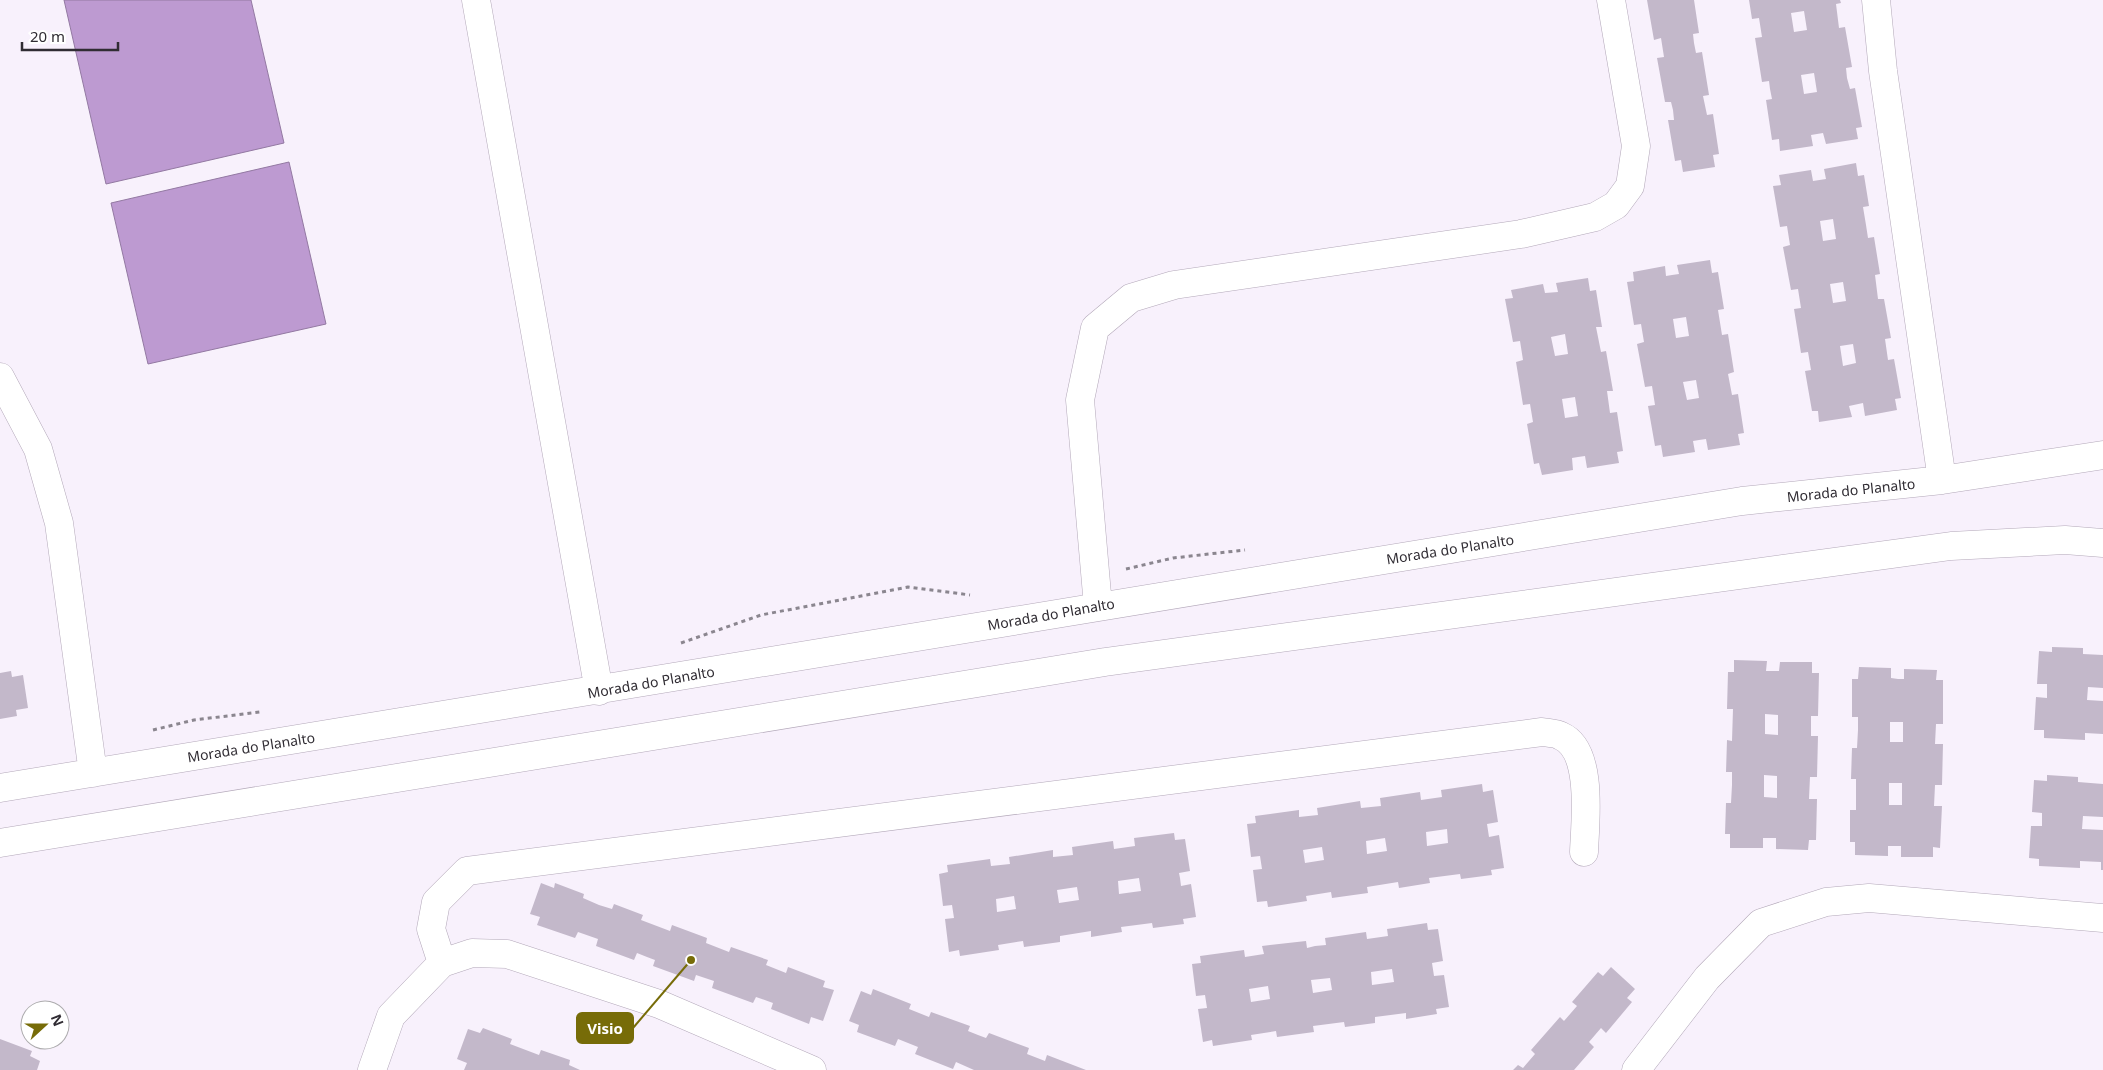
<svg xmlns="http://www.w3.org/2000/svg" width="2103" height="1070" font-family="'Noto Sans',sans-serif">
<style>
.water{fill:#bd9ad1;stroke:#9379a2}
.building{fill:#c3b8ca;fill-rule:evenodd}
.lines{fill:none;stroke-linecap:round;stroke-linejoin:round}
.minor-casing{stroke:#b3a8b9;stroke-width:29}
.path{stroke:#8b868f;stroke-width:3;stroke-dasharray:4 4;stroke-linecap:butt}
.minor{stroke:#fff;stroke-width:28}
.labels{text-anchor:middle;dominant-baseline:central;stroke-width:4;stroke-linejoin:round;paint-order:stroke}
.street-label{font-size:14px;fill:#302c33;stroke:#fff}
.leader{fill:none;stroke:#776c08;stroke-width:2}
.callout-dot{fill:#776c08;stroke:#fff;stroke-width:2}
.callout{fill:#776c08;stroke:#776c08;stroke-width:2}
.callout-label{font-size:15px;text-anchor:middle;font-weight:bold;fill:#fff}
</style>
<rect width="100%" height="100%" fill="#f8f1fc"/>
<path class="water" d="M64,0H251L284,143L106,184Z
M289,162L326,324L148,364L111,203Z"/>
<path class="building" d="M1647,0H1694L1699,33L1693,34L1694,43L1696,53L1702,52L1709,95L1703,96L1707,115L1713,114L1719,154L1713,155L1715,167L1683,172L1681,160L1675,161L1668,120H1674L1673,110L1671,102H1665L1657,58L1664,57L1661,38L1654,40Z
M1749,0H1840L1841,3L1836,4L1839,28L1845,27L1852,67L1846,68L1847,78L1850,89L1855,88L1862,127L1856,128L1858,139L1826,144L1823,133L1811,135L1813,146L1780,151L1779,139L1772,140L1766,100L1772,99L1770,89L1769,81L1762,82L1755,38L1762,37L1759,18L1752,19ZM1804,11L1807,30L1794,32L1791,13ZM1814,73L1817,92L1804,94L1801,75Z
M1856,163L1858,176L1864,175L1869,206L1863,207L1866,225L1868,238L1874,237L1880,274L1875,275L1878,299H1884L1891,338L1885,339L1888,360L1894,359L1901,398L1895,399L1897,410L1865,416L1863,403L1849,406L1852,417L1819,422L1818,411H1812L1805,371L1811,370L1808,352L1801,353L1794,309L1801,308L1798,289L1791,290L1783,247L1790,245L1787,226L1780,227L1773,186L1781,185L1779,175L1811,170L1813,181L1826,179L1824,169ZM1833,219L1836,239L1823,241L1820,221ZM1843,282L1846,301L1833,303L1830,284ZM1853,344L1856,363L1843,366L1840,346Z
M1710,260L1712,273L1718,272L1724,309L1718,310L1722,335L1728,334L1734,372L1728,374L1732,395L1738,394L1744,433L1738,434L1740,445L1708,450L1706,439L1699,440L1693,441L1695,452L1663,457L1661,445L1655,446L1648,406L1655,405L1652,386L1645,387L1637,344L1644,342L1641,324L1634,325L1627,282L1634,281L1633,272L1665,266L1666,276L1672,275L1679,274L1677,265ZM1686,317L1689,336L1676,338L1673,319ZM1696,380L1699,398L1687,400L1683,382Z
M1588,278L1590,291L1596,290L1602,327H1596L1601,352L1606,351L1613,391H1607L1610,413L1617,412L1623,451L1617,452L1619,463L1587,468L1585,456L1578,457L1572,458L1573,470L1542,475L1539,463L1534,464L1527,424L1533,422L1530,404L1523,405L1516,362L1523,360L1520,341L1513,342L1505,299L1513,298L1511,290L1543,284L1545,293L1558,292L1556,283ZM1565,334L1568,354L1555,356L1551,337ZM1575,397L1578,416L1565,418L1562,399Z
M2052,647L2083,648V654L2103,655V688L2088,687L2087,700L2103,701V734L2085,733V740L2044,738V730H2034L2036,697L2047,698V684H2037L2039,651L2052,652Z
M1734,660L1767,661L1766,671H1779L1780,662H1812V673H1819L1818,716H1811V736H1818L1817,777H1810L1809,799H1817L1816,840H1809L1808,850L1776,849V838H1763V848H1730V834H1725L1726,803H1731L1732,785V772H1726L1727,740L1732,741L1733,709H1727L1728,672H1734ZM1765,714L1778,715V735L1765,734ZM1764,775L1777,776V798L1764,797Z
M1859,667L1891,668V678L1898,679H1904V669L1937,670L1936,680H1943V724H1936L1935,744H1943L1942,785H1935L1934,806H1942L1940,848L1933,847V857H1901V846H1888V856L1855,855V842H1850V810H1856V779H1851L1852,748H1857L1858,730V717H1852V679H1858ZM1890,722H1903V742H1890ZM1889,783H1902V805H1889Z
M11,671L12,677L23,675L28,708L16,710L17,716L0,719V673Z
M2047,775L2078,777V782L2103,784V817L2083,816L2082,829L2103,830V870H2101V862L2080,861V868L2039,866V859L2029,858L2031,826H2042V813L2032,812L2034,780L2047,781Z
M1482,784L1483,792L1493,790L1498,822L1487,824L1489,837L1499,835L1504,868L1491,870L1492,875L1461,879L1460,874L1429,878L1430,883L1399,888L1398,882L1367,887L1368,893L1332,898L1331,892L1306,896L1307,901L1268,907L1267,901L1257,902L1253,870L1262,869L1260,856L1251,857L1247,824L1256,823L1255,816L1299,810V817L1318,815L1317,808L1360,801L1361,808L1381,806L1380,798L1420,792L1421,800L1442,797L1441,790ZM1447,829L1448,843L1427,846L1426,832ZM1385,838L1387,851L1367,854L1366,841ZM1322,847L1324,860L1305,863L1303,850Z
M1174,833L1175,840L1185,839L1190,871L1179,873L1180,878L1181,886L1191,884L1196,917L1183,919L1184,924L1153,928L1152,923L1121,927L1122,932L1091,937V931L1060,936V942L1024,947L1023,941L998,945L999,950L960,956L959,950L949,952L945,919L954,918L952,905L943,906L939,874L948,872L947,865L990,859L991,866L1010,864L1009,857L1053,850V857L1073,855L1072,847L1113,841L1114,849L1135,846L1134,838ZM1139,878L1141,891L1119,894L1118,881ZM1077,887L1079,900L1059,903L1057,890ZM1014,896L1016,909L997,912L996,899Z
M541,883L554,888L555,883L584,894L583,898L599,905L612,909L614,904L643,915L641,920L670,931L672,925L707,938L706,943L729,952L731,947L768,960L766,965L786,973L788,967L825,981L823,987L834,990L823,1021L811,1017L809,1024L771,1009L773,1003L756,997L753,1003L712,988L714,981L696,975L694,981L653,966L655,960L647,957L637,953L634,960L596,946L598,939L578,932L575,938L537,925L540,917L530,914Z
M1427,923L1428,930L1438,929L1443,961L1432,963L1434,976L1444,975L1449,1007L1436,1009L1437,1014L1406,1019V1013L1375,1017V1023L1345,1027L1344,1022L1313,1026L1314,1032L1277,1037L1276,1031L1251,1035L1252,1040L1213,1046L1212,1040L1203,1042L1198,1009L1207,1008L1205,995L1196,996L1192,964L1201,963L1200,956L1244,950L1245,957L1264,954L1262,946L1306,941L1307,948L1315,946L1326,945L1325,938L1366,932L1367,939L1388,936L1387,929ZM1392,969L1394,982L1372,985L1371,972ZM1330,978L1332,990L1313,993L1311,980ZM1268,986L1270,999L1251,1002L1249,989Z
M1611,967L1635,989L1627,998L1632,1002L1606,1033L1601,1028L1589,1042L1594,1047L1574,1070H1513L1518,1065L1523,1068L1535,1054L1531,1050L1560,1017L1564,1021L1577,1006L1572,1002L1598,972L1603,976Z
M873,989L911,1004L909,1009L929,1017L931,1012L970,1026L968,1031L978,1035L986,1038L989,1033L1029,1048L1027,1054L1045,1061L1047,1055L1086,1070H974L956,1062L953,1069L915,1054L918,1047L898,1039L895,1046L857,1032L859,1025L849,1021L861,991L871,995Z
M483,1028L512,1039L510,1044L539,1055L541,1050L570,1060L569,1065L580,1070H464L467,1063L457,1059L468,1029L480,1033Z
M0,1039L32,1051L30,1056L40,1061L37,1070H0Z"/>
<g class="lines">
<defs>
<path id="minor" d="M476,0L599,691
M1876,0L1883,71L1942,480
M0,377L38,449L59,523L93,773
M1098,606L1080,400L1095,328L1131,298L1174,285L1521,234L1595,217L1616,205L1630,186L1636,146L1611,0
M0,788L1742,501L1942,480L2103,455
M0,843L1105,662L1951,546L2065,540L2103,543
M442,963L431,929L436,902L467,871L1542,732C1548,733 1556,733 1561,736C1594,750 1585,823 1584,852
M372,1070L391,1016L442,963L472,953L507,954L659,1004L812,1070
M1636,1070L1707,978L1761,923L1826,902L1869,898L2103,918"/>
</defs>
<use href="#minor" class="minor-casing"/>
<path class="path" d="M1126,569L1173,558L1245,550
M681,643L761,615L908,587L970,595
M153,730L194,720L260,712"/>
<use href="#minor" class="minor"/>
</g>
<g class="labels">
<g class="street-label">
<text transform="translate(1851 490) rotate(-6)">Morada do Planalto</text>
<text transform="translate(1450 549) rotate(-9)">Morada do Planalto</text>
<text transform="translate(1051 614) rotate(-10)">Morada do Planalto</text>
<text transform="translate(651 682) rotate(-10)">Morada do Planalto</text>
<text transform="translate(251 747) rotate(-9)">Morada do Planalto</text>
</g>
</g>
<path class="leader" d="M691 960L633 1028"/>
<circle class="callout-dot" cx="691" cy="960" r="5"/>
<rect class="callout" x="577" y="1013" width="56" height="30" rx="5"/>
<g class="callout-label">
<text x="605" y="1034">Visio</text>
</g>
<g transform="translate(45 1025) rotate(69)"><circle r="24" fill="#ffffff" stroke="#acabad"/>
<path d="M0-4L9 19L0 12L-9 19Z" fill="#776c08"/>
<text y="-8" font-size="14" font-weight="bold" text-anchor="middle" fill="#302c33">N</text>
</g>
<path d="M22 42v8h96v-8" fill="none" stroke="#302c33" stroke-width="2.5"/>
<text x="30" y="42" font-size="15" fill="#302c33" stroke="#ffffff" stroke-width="4" paint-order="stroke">20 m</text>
</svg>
